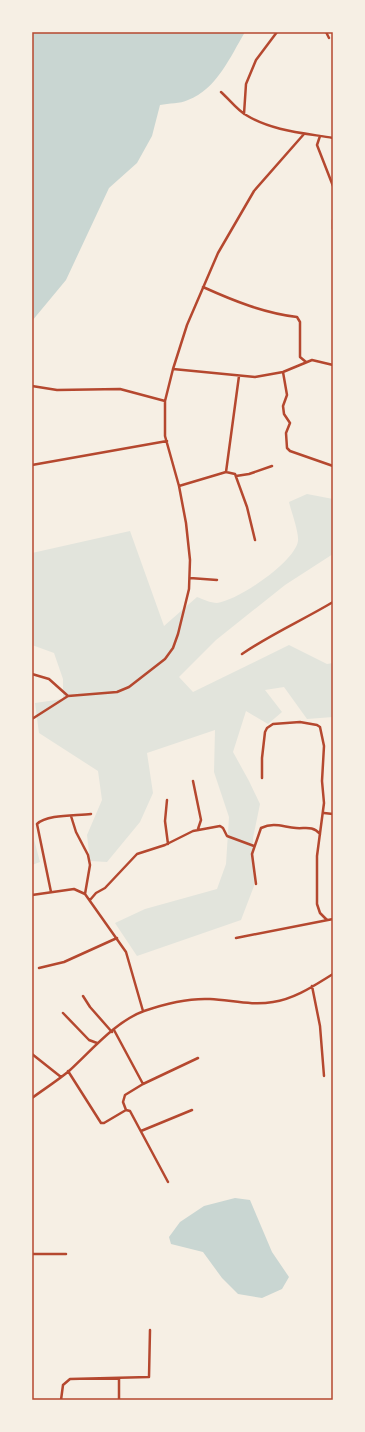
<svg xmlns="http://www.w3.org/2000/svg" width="365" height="1432" font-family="Figtree,sans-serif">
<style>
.green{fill:#e2e4dc}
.water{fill:#c9d6d2}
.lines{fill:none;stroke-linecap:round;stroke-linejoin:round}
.minor{stroke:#b5482f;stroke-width:2.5}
.neatline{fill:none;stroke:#b5482f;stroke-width:1.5}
</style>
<rect width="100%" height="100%" fill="#f6efe4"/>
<path class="green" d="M307,494L333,499V554L285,585L216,640L179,677L193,692L289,645L327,664L333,663V717L307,719L284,687L265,690L282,712L268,724L246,711L233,752L249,781L260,804L253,838L254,886L241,920L137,956L115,923L145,909L217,889L226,864L229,817L214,772L215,730L147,753L153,793L140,822L107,862L90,861L87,835L102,800L98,771L39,733L35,703L63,699V679L54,653L32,645V553L130,531L164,626L197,597C202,599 211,603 217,603C237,601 295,562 298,541C299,532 291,511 289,502Z
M32,832L40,862L32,865Z"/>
<path class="water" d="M32,32H245C230,57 217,89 188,100C180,104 169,103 160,105L152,136L137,163L109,188L66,280L32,321Z
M235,1198L250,1200L272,1252L289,1277L282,1289L262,1298L238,1294L222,1278L203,1252L171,1244L169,1237L180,1222L204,1206Z"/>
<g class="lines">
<path class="minor" d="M326,32L329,38
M221,92C229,99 237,110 246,115C272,131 304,133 333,138
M244,114L246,84L256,60L277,32
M320,136L317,145L333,186
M333,220V229
M203,287C234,301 264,313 297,317L300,322V357L306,362
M173,369L255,377L283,372L312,360L333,365
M283,372L287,395L283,406L284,414L290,423L286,433L287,448L290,451L333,466
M32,386L57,390L120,389L165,401
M32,465L167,441
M226,472L239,376
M236,476L249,474L272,466
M179,486L226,472L235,474L247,507L255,540
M190,578L217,580
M242,654C271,634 303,620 333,602
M32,674L49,679L68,696
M32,719L68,696L117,692L129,687L165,659L173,648L178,634L189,589L190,560L186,523L179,486L165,436V401L173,369L187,325L218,253L254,191L304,134
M262,778V758L265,732L267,728L273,724L300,722L317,725L320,727L324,746L322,781L324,803L317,856V904L320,913L327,920
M193,781L201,820L198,829
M167,800L165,821L168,844
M324,813L333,814
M71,816L76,832L88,855L90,865L85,894
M256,884L252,854L261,828C274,822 283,827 296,828C305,829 312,825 320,834
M51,892L37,824C47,814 77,816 91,814
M32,895L74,889L85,894L126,952L143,1011
M90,900L96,893L105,888L137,854L165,845L193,831L220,826L223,828L227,836L254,846
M236,938L333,919
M39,968L64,962L117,938
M312,986L320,1026L324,1076
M83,996L90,1007L112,1032
M63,1013L89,1040L97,1043
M114,1030L143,1084L125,1095L123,1102L126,1110L130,1111L168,1182
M32,1054L61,1077
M68,1071L101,1123H104L126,1110
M143,1084L198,1058
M32,1098C44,1089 57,1081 69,1071C91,1051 116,1021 144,1011C164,1004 189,998 210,999C231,1000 252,1006 273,1002C295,999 315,985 333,974
M141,1131L192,1110
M32,1254H66
M61,1400L63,1385L70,1379L149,1377L150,1330
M119,1400V1378"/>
</g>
<rect width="365" height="1432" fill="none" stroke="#f6efe4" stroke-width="66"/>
<rect x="33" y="33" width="299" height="1366" class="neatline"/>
</svg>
